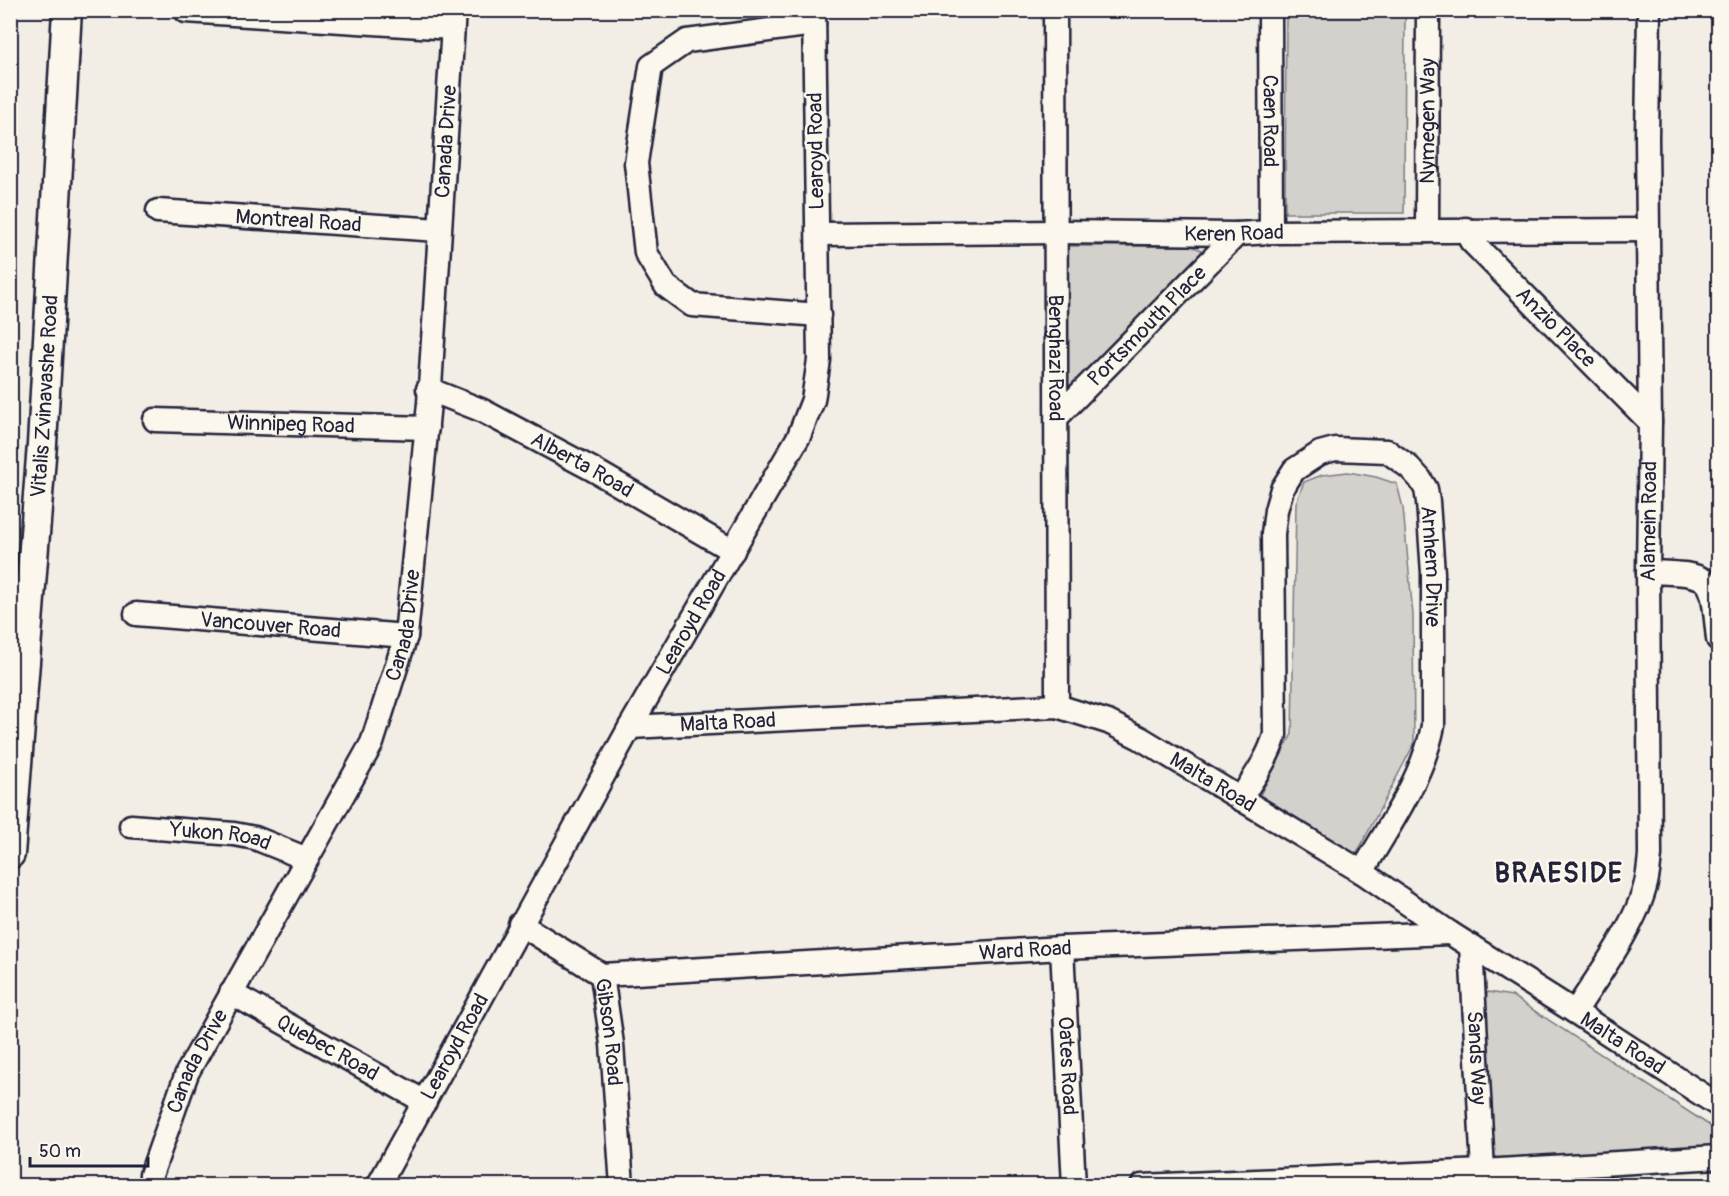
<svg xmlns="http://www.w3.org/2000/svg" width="1729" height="1196" font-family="Pangolin,sans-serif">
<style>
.green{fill:#d4d1cc;stroke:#7b7a84;stroke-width:1.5}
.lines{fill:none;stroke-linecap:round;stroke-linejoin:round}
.minor-casing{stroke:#22223b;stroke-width:27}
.major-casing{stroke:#22223b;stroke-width:33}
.minor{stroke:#fbf7ec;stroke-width:22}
.major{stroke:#fbf7ec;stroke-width:28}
.labels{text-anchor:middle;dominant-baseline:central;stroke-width:5;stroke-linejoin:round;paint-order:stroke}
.street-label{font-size:21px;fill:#22223b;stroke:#fbf7ec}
.district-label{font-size:27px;font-weight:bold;letter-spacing:1.5px;fill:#22223b;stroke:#fbf7ec}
</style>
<rect width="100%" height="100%" fill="#f2eee5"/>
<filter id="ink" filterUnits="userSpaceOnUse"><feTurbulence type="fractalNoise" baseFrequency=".0167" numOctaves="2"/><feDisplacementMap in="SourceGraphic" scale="12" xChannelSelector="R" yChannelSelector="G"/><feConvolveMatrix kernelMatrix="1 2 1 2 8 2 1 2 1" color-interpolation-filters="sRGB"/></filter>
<g filter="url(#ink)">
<path class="green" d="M1286,11H1405L1404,213H1285Z
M1067,246H1191L1202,250L1196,263L1064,394L1065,254Z
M1348,472L1376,477L1397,484L1403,508L1413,615L1414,744L1356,855L1260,795L1292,734L1296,503L1304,482L1322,475Z
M1488,992L1512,996L1718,1131V1148L1490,1160L1483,1006Z"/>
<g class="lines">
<defs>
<g id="minor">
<path id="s1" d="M1055,10L1057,706"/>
<path id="s2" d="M1270,10L1271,232"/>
<path d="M186,11L452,28"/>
<path d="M814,24L687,41L651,66L636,163L646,253L666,286L692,305L819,315"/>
<path id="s3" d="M158,211L439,230"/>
<path id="s4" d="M1466,229L1471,241L1650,422"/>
<path id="s5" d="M1427,231L1428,10"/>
<path id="s6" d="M818,234L1057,232L1237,234L1271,232L1648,230"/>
<path id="s7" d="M428,389L481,410L592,469L733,551"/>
<path id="s8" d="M1057,417L1237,234"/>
<path id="s9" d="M155,420L427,428"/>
<path d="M1648,572C1715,575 1711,572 1718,639"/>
<path id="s10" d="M136,614L406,636"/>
<path id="s11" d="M630,727L1057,706L1108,722L1140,738L1362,872L1450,933L1575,1012L1718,1105"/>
<path id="s12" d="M1240,799C1253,779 1268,759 1275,735L1273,534L1276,510L1282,489L1294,470L1320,453L1335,449L1387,451L1409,467L1420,479L1426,489L1428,502L1433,573V726C1423,778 1388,827 1362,872"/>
<path id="s13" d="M131,826L234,834L255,838L307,859"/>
<path id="s14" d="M520,924L602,975L612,1044L622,1186"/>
<path id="s15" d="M1471,946L1483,1171"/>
<path id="s16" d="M1062,948L1074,1186"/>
<path id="s17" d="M602,975L1062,948L1450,933"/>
<path id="s18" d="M231,993L425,1102"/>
<path id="s19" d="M1575,1012C1597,977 1635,926 1645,887C1648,877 1649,866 1650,855L1648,572L1650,422L1647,137L1649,10"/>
<path id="s20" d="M150,1186L151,1175L187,1073L372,743L406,636L429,403L454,10"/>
<path id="s21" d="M378,1186L630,727L799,436L813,400L819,360L814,10"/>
<path d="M1142,1186L1483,1171L1718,1157"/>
</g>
<g id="major">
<path id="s22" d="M10,854L42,444L67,10"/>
</g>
</defs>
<use href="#minor" class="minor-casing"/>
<use href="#major" class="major-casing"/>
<use href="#minor" class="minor"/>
<use href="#major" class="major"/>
</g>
</g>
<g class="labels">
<g class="street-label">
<text stroke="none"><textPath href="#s2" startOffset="111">Caen Road</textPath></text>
<text stroke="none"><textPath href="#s5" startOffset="110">Nymegen Way</textPath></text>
<text stroke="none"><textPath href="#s20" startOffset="1106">Canada Drive</textPath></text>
<text transform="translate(816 151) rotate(-91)">Learoyd Road</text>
<text stroke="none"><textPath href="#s3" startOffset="141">Montreal Road</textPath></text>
<text stroke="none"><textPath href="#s6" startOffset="416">Keren Road</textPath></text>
<text stroke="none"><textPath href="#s8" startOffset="128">Portsmouth Place</textPath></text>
<text stroke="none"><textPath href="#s4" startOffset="134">Anzio Place</textPath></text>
<text stroke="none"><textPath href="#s1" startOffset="348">Benghazi Road</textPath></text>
<text stroke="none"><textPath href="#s22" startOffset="459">Vitalis Zvinavashe Road</textPath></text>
<text stroke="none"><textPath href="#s9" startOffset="136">Winnipeg Road</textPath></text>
<text stroke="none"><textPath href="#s7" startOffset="172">Alberta Road</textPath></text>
<text stroke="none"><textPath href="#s19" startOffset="510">Alamein Road</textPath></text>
<text stroke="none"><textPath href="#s12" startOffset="574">Arnhem Drive</textPath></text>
<text stroke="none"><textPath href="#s21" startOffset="645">Learoyd Road</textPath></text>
<text stroke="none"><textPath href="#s10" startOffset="135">Vancouver Road</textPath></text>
<text stroke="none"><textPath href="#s20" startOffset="620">Canada Drive</textPath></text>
<text stroke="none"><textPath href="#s11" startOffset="98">Malta Road</textPath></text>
<text stroke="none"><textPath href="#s11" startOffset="602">Malta Road</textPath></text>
<text stroke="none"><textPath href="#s13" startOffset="90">Yukon Road</textPath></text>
<text stroke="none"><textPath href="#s17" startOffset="424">Ward Road</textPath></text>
<text stroke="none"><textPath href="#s14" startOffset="154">Gibson Road</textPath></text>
<text stroke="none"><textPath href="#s11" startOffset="1088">Malta Road</textPath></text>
<text stroke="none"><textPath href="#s18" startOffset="111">Quebec Road</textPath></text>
<text stroke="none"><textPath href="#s21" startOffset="159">Learoyd Road</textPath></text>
<text stroke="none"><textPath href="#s15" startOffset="112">Sands Way</textPath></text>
<text stroke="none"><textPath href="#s20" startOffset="134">Canada Drive</textPath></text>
<text stroke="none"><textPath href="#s16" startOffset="118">Oates Road</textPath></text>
</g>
<g class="district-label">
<text x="1559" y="873">BRAESIDE</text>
</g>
</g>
<rect width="1729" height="1196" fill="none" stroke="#fbf7ec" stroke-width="36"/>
<rect x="18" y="18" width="1693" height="1160" fill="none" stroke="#22223b" stroke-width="2" filter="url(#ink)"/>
<path d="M30 1157v9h118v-9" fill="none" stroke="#22223b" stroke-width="3"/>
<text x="39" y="1157" font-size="18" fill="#22223b" stroke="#fbf7ec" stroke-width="4.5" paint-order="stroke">50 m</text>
</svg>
